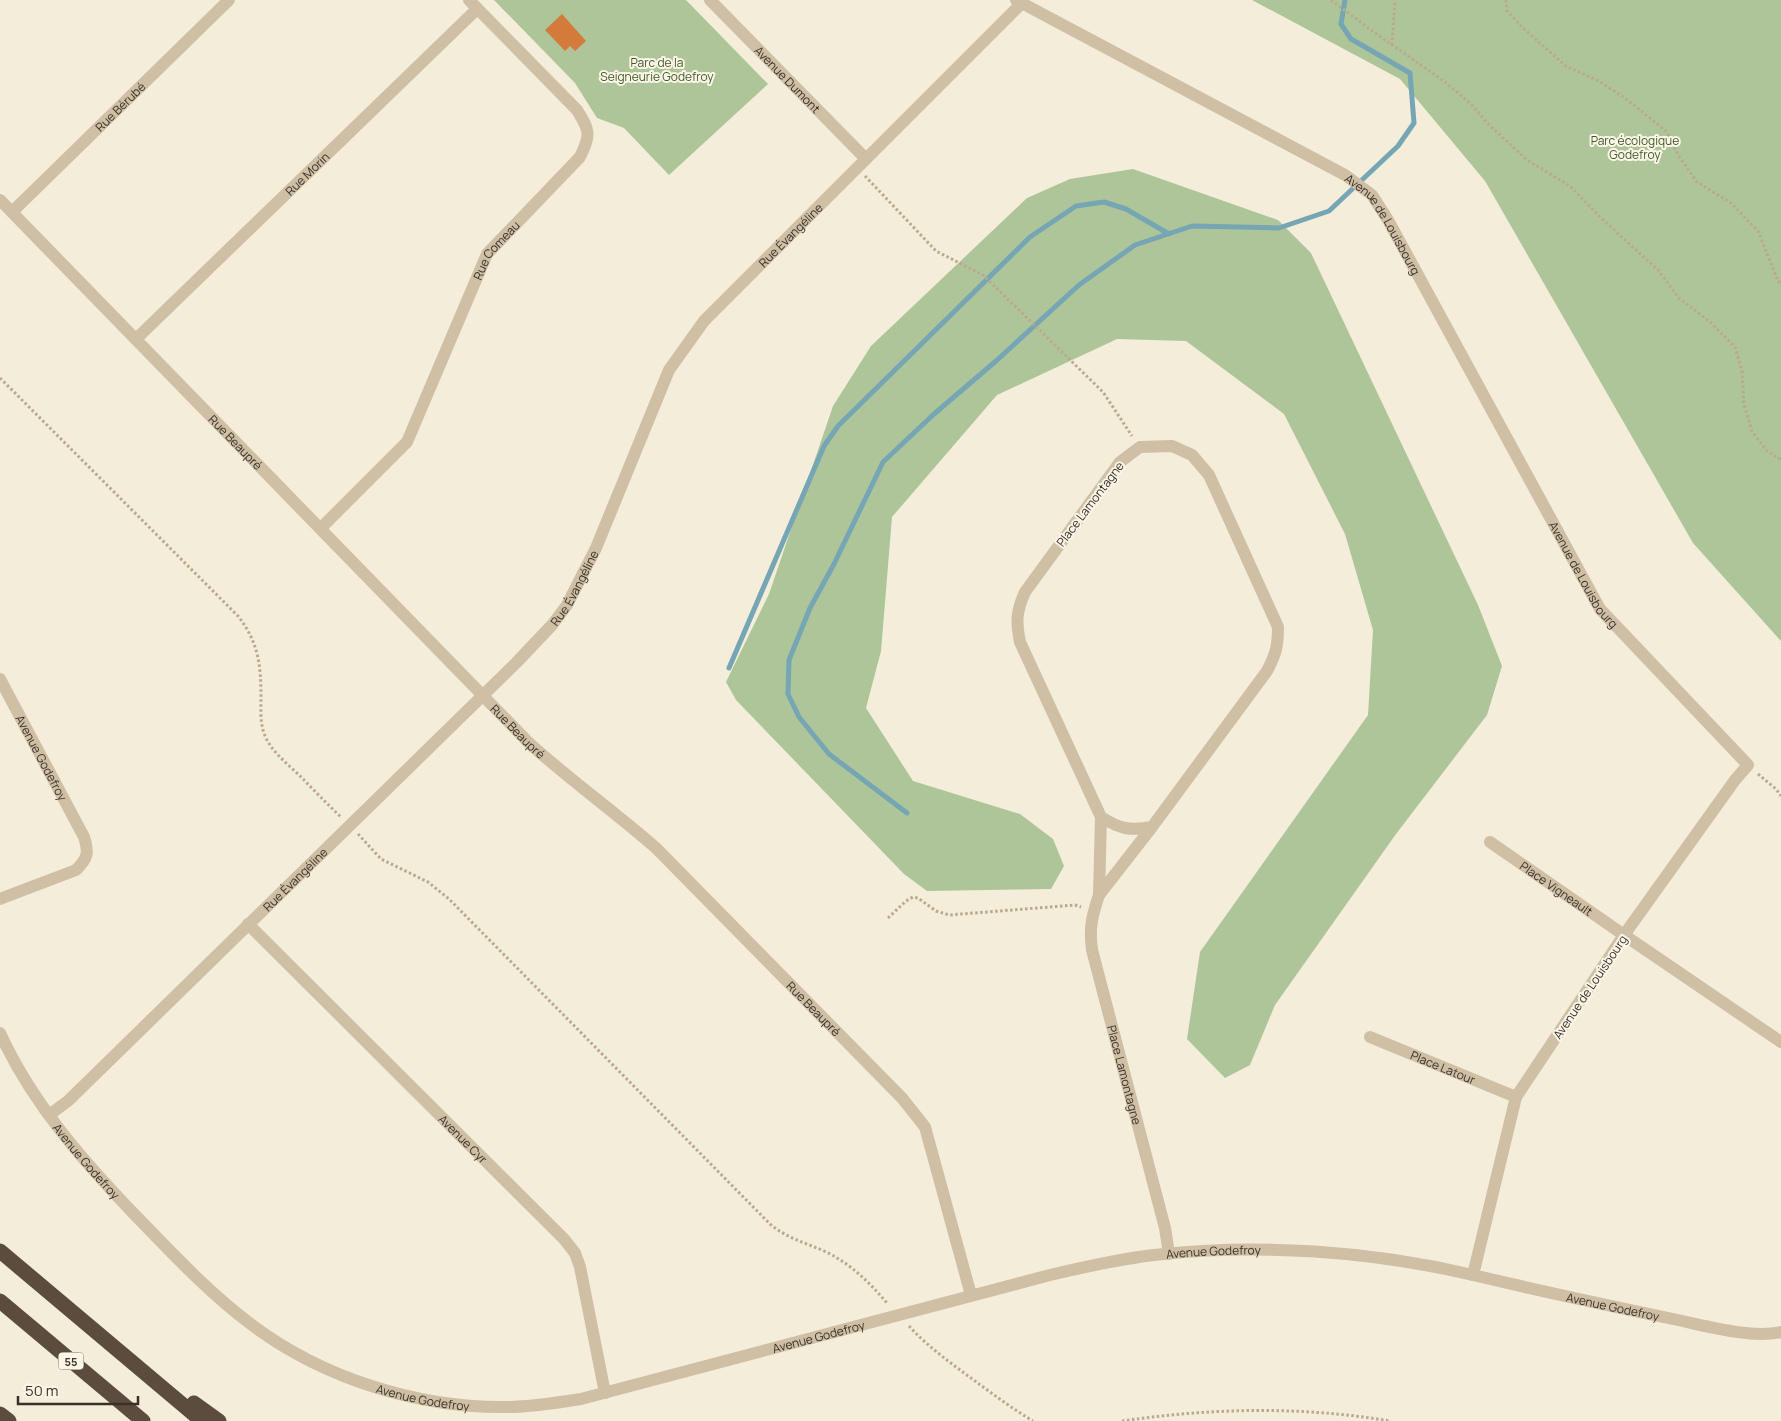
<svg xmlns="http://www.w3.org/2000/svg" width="1781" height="1421" font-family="Manrope,sans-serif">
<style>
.green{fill:#aec599}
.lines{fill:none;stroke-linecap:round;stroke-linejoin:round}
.stream{stroke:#76a6b4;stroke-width:5}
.building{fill:#d27b3b}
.path{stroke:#baa98f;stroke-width:3;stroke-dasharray:2.5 2.5;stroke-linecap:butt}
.street{stroke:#cebfa5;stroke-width:12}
.highway{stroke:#5b4c3d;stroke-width:15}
.labels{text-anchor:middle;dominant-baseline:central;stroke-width:4;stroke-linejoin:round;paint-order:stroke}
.shield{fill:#fbf6e7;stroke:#736b61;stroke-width:1}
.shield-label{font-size:11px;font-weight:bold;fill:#393027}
.park-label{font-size:12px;fill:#3e5a28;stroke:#fbf6e7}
.street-label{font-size:12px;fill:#393027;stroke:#fbf6e7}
</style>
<rect width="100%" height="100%" fill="#f4edda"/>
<path class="green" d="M494,0H686L768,84L669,175L624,128L597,118L575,83Z
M1252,0H1781V641L1693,543L1485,181L1400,79Z
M1133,169L1278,220L1311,253L1478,605L1502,666L1487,715L1396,834L1275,1005L1250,1065L1225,1078L1187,1039L1200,952L1368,715L1373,630L1345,534L1284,414L1186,341L1117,339L997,395L892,517L881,651L866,708L913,781L1020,814L1053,839L1064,866L1051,889L927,891L904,874L736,700L726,682L769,594L833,406L871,346L1027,198L1070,179Z"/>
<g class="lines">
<path class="stream" d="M729,668L824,446L838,426L1030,237L1076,206L1104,202L1126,209L1169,234
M907,813L829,754L799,717L788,694L789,660L810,608L834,564L883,462L934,414L996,361L1079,285L1135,245L1192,226L1279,228L1329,211L1398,146L1414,123L1410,73L1351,39L1341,24L1345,0"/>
</g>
<path class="building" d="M562,14L586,41L575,51L570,46L565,51L545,30Z"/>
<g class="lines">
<path class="path" d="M1331,0L1375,33L1445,82L1470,103L1488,124L1527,160L1570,186L1600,217L1658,270L1679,298L1710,322L1735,347L1742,371L1744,405L1752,431L1766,450L1781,460
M1506,0L1507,11L1523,28L1567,67L1597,80L1625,98L1667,132L1678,155L1697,182L1731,203L1758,231L1778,281L1781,283
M1392,45L1395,0
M865,176L936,251L983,275L1103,392L1132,436
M0,378L238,616C259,643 261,666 261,699C261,710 260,722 264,733C270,751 288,764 301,777C314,790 327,804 341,817
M1758,774L1776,789L1781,796
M358,834L381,859L428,882L449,899L771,1225C787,1238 806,1243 824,1251C850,1263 869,1282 887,1303
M888,918L906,901L913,897L918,898L936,911L949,915L1075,905L1081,907
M909,1326C928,1347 952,1364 975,1381C994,1395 1013,1409 1033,1421
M1122,1421C1212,1408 1300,1406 1390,1421"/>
<g class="street">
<path id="s1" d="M710,0L866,159"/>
<path id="s2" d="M1016,0L1345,175L1372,195L1388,220L1600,609L1748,765L1735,780L1624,935L1516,1097L1473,1275"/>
<path id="s3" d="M0,200L529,743C570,780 615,812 656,848L902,1098L925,1127L971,1295"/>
<path id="s4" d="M12,212L229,0"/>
<path id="s5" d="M136,339L477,9"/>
<path id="s6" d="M321,528L407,442L487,254L580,157C591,134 590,131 577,110L469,0"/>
<path id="s7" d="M0,679L84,837C89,853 88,858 76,870L0,899"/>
<path d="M1101,817L1099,895L1152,827L1267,671C1276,654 1278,646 1278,627L1209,475L1192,455L1172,446L1140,447L1120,462L1025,592C1016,612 1016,622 1020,642L1101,817C1120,829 1130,831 1152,827"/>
<path id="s8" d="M1490,842L1624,935L1781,1042"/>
<path id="s9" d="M1099,895C1092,916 1089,928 1092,950L1165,1228L1169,1254"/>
<path id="s10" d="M248,924L564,1239L575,1253L580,1267L605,1393"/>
<path id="s11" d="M0,1033C32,1103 83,1161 136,1216C173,1254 209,1293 252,1325C323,1378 417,1408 506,1407C531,1407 556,1403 581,1399L1050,1275C1084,1267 1119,1259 1154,1255C1259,1243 1371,1251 1473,1275C1540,1291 1606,1305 1673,1319C1703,1325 1751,1339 1781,1332"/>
<path id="s12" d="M1370,1037L1516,1097"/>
<path id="s13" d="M49,1115L68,1101L516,663L552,625L567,605L596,548L669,370L704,321L1022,3"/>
</g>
<path class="highway" d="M0,1251L202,1421
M0,1301L143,1421
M194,1403L219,1421
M0,1414L9,1421"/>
</g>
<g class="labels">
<rect class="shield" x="58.5" y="1352.5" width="25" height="17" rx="4"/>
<g class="shield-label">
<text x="71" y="1361">55</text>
</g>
<g class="park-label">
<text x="657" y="62">Parc de la<tspan x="657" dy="14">Seigneurie Godefroy</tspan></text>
<text x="1635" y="140">Parc écologique<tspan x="1635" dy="14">Godefroy</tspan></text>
</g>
<g class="street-label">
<text stroke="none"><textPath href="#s1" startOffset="111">Avenue Dumont</textPath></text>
<text stroke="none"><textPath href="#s4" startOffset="151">Rue Bérubé</textPath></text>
<text stroke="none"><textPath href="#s5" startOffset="238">Rue Morin</textPath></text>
<text stroke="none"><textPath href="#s2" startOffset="436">Avenue de Louisbourg</textPath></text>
<text stroke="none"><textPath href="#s13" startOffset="1166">Rue Évangéline</textPath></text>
<text stroke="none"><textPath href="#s6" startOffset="334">Rue Comeau</textPath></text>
<text stroke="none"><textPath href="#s3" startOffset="338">Rue Beaupré</textPath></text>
<text transform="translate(1090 504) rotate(-53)">Place Lamontagne</text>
<text stroke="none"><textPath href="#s2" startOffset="841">Avenue de Louisbourg</textPath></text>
<text stroke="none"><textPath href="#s13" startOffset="746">Rue Évangéline</textPath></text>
<text stroke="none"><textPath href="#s3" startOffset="742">Rue Beaupré</textPath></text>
<text stroke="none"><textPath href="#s7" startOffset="89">Avenue Godefroy</textPath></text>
<text stroke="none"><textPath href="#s13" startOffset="341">Rue Évangéline</textPath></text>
<text stroke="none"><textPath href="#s8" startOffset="81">Place Vigneault</textPath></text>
<text transform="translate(1590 987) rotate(-56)">Avenue de Louisbourg</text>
<text stroke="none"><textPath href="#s3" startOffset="1148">Rue Beaupré</textPath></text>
<text stroke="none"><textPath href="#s12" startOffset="79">Place Latour</textPath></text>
<text stroke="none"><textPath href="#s9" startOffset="185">Place Lamontagne</textPath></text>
<text stroke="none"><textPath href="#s10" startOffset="304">Avenue Cyr</textPath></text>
<text stroke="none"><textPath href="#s11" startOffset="155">Avenue Godefroy</textPath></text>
<text stroke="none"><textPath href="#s11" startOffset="1386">Avenue Godefroy</textPath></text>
<text stroke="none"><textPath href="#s11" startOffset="1791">Avenue Godefroy</textPath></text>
<text stroke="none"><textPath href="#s11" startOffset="981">Avenue Godefroy</textPath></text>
<text stroke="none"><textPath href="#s11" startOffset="576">Avenue Godefroy</textPath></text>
</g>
</g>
<path d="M18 1396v8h120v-8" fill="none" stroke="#393027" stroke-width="2.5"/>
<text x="25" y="1396" font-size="15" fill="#393027" stroke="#fbf6e7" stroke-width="4" paint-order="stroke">50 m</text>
</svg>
